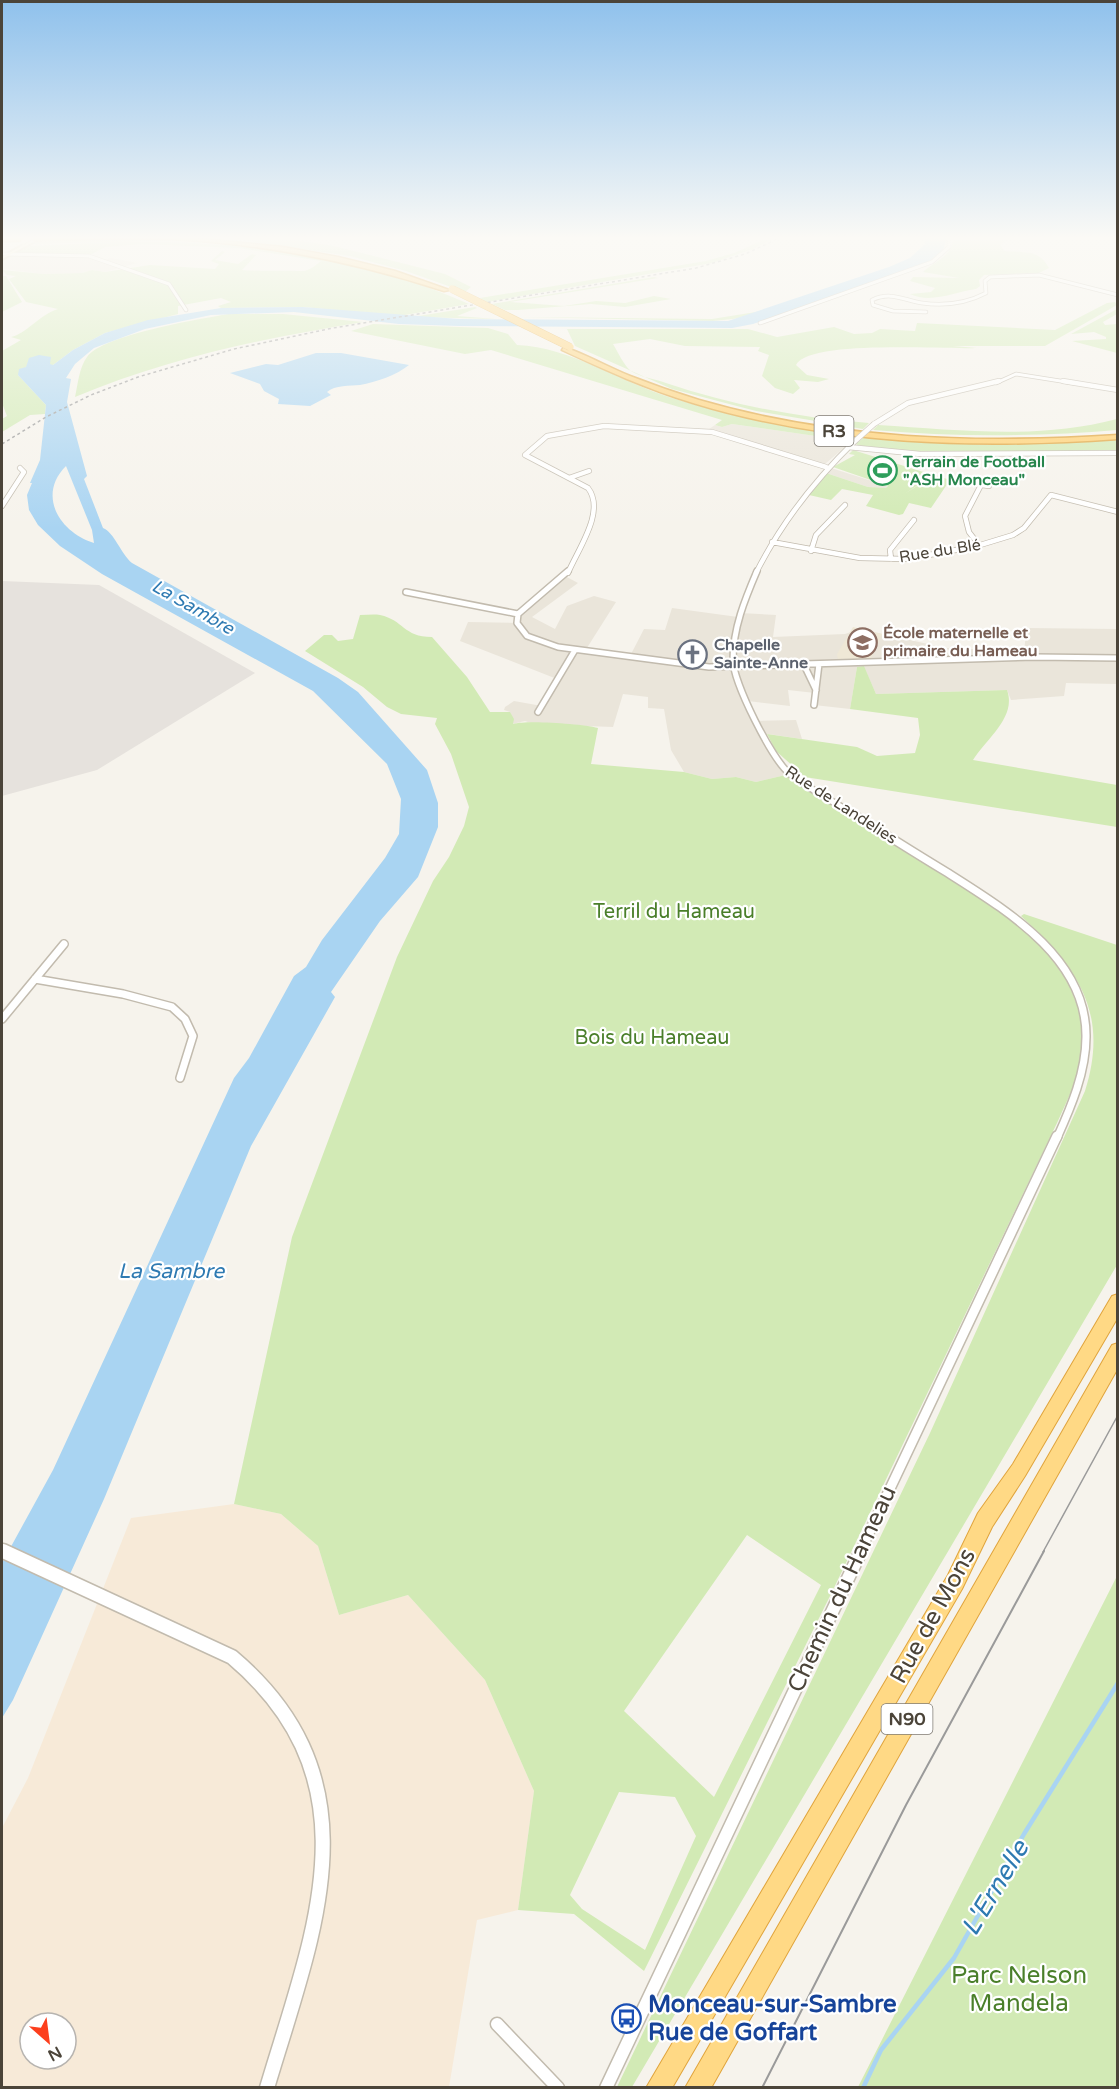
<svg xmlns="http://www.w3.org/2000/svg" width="1119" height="2089" font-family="'Varela Round',sans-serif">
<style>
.residential{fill:#eae5da}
.commercial{fill:#f7ead8;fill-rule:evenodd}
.industrial{fill:#e6e2dd}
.education{fill:#efe8d6}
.green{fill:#d2eab5;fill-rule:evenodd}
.water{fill:#a9d4f2;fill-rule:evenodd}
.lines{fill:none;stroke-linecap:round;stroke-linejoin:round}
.stream{stroke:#a9d4f2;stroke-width:4.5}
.minor-far5-casing{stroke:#c2bbae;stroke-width:4.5}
.minor-far4-casing{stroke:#c2bbae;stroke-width:6}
.minor-far3-casing{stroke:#c2bbae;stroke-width:8}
.minor-far2-casing{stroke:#c2bbae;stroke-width:10}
.minor-far1-casing{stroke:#c2bbae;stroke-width:12}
.minor-casing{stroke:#c2bbae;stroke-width:15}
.tertiary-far1-casing{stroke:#c2bbae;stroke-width:14}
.tertiary-casing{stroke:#c2bbae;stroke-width:17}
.secondary-casing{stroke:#d6c79b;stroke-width:4}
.trunk-casing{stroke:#e0a43c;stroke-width:2}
.motorway-casing{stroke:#e0a43c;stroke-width:3}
.minor-far5{stroke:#fff;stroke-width:3}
.minor-far4{stroke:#fff;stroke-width:4.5}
.minor-far3{stroke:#fff;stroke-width:5}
.minor-far2{stroke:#fff;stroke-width:7}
.minor-far1{stroke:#fff;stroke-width:9}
.minor{stroke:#fff;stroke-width:12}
.tertiary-far1{stroke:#fff;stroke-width:11}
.tertiary{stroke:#fff;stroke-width:14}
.secondary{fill:#fff3cd;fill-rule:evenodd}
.trunk{fill:#ffd985;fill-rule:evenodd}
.motorway{fill:#ffcf6e;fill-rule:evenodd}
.tram-far1{stroke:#9a9a9a;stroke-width:1.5}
.tram{stroke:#9a9a9a;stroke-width:2}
.rail{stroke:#9a9a9a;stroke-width:1.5;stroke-dasharray:3 3;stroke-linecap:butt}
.minor-bridge-casing{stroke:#c2bbae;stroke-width:6;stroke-linecap:butt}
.secondary-bridge-casing{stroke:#d6c79b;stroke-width:6;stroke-linecap:butt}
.motorway-bridge-casing{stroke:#e0a43c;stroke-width:8;stroke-linecap:butt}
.minor-bridge{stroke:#fff;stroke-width:4.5}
.secondary-bridge{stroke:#fff3cd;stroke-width:4.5}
.motorway-bridge{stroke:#ffcf6e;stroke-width:7}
.labels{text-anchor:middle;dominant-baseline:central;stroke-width:4.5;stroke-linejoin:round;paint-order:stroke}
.far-leisure-label{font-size:16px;font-weight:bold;fill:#27864d;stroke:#fff;text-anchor:start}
.far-street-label{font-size:16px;fill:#4b4439;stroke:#fff}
.far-education-label{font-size:16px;font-weight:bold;fill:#785e54;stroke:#fff;text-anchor:start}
.far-worship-label{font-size:16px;font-weight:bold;fill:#5b616d;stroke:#fff;text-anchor:start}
.shield{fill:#fff;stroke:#817c74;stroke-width:1.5}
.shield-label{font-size:18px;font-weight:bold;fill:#4b4439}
.far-water-label{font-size:18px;font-style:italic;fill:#2e7ab2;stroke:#fff}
.park-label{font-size:20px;fill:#4a7f2a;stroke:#fff}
.water-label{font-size:21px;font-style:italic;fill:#2e7ab2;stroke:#fff}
.near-street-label{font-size:24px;fill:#4b4439;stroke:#fff}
.near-park-label{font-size:24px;fill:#4a7f2a;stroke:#fff}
.near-transit-label{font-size:24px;font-weight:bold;fill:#164399;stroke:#fff;text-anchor:start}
.near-water-label{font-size:26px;font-style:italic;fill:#2e7ab2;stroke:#fff}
</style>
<rect width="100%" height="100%" fill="#f6f3ec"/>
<path class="residential" d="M2,251L13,255L78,253L104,260L111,258L137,263L105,272L92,270L82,273L44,274L4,269L2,289Z
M732,424L850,441L851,442L825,464L709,429L715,425L722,427Z
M831,468L875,482L888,487L885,489L868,487L826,473Z
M565,576L578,583L532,617L555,629L567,606L594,596L616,602L585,651L629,658L644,629L665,630L672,608L738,617L740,613L776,615L773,637L845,634L860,629L946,648L970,649L1024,650L1027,628L1117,629V684L1066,683L1064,696L1011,700L1007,690L876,694L864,667H857L850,709L814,705L815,693L788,690L790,706L748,701L756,721L796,720L802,739L768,734L762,736L790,774L756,782L736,777L712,779L684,772L671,750L664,709L648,708V697L623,694L613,727L534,724L525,721L512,724L510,712L504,710L505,707L514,701L542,706L557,679L460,641L468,622L517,623L516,619Z"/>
<path class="commercial" d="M234,1504L281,1514L318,1546L339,1615L408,1595L485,1680L534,1791L518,1910L477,1920L449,2087L2,2088V1828L28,1778L131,1518ZM30,2023H66V2059H30Z"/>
<path class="industrial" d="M2,581L99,585L255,673L97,770L2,796Z"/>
<path class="education" d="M853,627L882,634L871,659L838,660L837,654Z"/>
<path class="green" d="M216,236H270L334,246L445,274L471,287L465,292L406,271L350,256Z
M772,236H778L753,249L712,263L487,302L480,298L706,261L734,253Z
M952,236H1015L1000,244L1004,251C1023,253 1038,248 1049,268L1039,273L984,275L979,280L980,286L976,289C954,292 931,304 910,294L931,292L935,288L910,281L913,277L959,278L923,272C933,262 957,254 952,236Z
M136,238L180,240L30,244L40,239Z
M114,242C236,240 357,254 469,304L399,316L303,307L221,308L218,306L231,302L221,298L178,306V314L105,333L73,350L53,365L26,367L18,375L46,405L45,414L30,415L2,432V419L7,416L2,403V351L21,340L11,337C26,334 39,315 58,309L26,302L9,279L16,276L7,275L2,270L44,274L82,273L92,270L105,272L150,265L215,269L219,264L211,261L222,251L225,252L215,260L238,264L252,254L256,255L242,270C246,271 297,271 304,271C310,270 316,265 321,261L239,248L141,244L105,247L90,255L16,253L30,246Z
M2,276H6L22,302L2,312Z
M654,277L658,278L510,302L564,306L596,301L625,303L654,296L671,299L625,307L591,304L518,310H505L492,304Z
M1107,303L1115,302L1117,305L1045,346H953L977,348C947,350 810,339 796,365L807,375L829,379L818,382L794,380L800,388L793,394L775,388L762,376L769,355L758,351L760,347L685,346L650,339L613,344C618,352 624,366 631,371C640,377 655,379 666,383C731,405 800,418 869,423L863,429L756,411L672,389L575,346L567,329H748L777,337L834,327L854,334L872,333L880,329L915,331L917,323L1055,330Z
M475,307L477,308L457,316L496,319L412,317Z
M1117,309V314L1103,322L1105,325L1117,324V353L1072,341L1106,339V337L1094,332L1071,334Z
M762,311L742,318L713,321L520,317L712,319Z
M228,314H283L363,322C260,339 172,357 75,397C78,384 79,368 87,357C102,335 200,319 228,314Z
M373,324L488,328L508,334L517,345C571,347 620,382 672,398C731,417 793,428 855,436L850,441L732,424L722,427L715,425L722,420L491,350L465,354L351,331Z
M1117,419V430C1036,437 955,437 873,430L878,425C960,430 1037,440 1117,419Z
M864,437L988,445L1117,440L1118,452H909L861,447L856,444Z
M853,450L933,475L906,493L935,475L950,480L931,508L909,503L903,514L899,515L866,506L873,495L842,489L831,500L809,495L826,473L868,487L886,488L888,486L833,467L855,455L849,454Z
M360,615C367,615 374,614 380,615C404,620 403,637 432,637L467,677L490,712H510L514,719L513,724C528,720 581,724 598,728L591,764L684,772L712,779L736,777L756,782L790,774L1015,916L1041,945L1067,980L1084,1022L1083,1059L1076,1081L1057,1123L832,1592L644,1971L574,1914L518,1910L534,1791L485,1680L408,1595L339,1615L318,1546L281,1514L234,1504L292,1237L397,957L433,881L449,857L464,826L469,807L451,754L435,724L437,718L401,714L387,707L363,687L305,651L324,635H332L338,641L353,639ZM747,1535L821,1585L714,1797L624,1711ZM619,1792L675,1797L696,1836L645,1950L582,1909L570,1895Z
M864,666L876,694L1007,690C1017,717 986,739 973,760L1117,785V827L805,777L776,751L767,734L857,747L877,756L915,753L920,735L918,718L850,709L857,667Z
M1024,914L1117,945V1265L632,2087H617L930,1433L1085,1091C1110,1012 1077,968 1021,916Z
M1117,1576V2087H858Z"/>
<path class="water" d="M924,236L947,237L943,251L929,262L753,324L732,328L459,326L399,324L294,312L211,315L145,329L94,348L75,364L66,378L71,379L67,402L87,476L84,479L103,528C114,532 121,554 132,563L338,678L358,692L427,770L438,803V827L418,877L380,921L331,992L335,997L251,1146L104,1499L13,1700L2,1718V1563L53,1470L234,1078L249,1058L294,976L306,967L322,940L385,858L399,834L401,799L387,764L313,691L102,574L60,546L38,525L29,510L27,495L32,483H30L40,460L46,405L18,375L19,369L26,367L29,358L39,355L51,357L50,364L53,365L73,350L105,333L148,320L221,308L303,307L459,319L728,321L889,267L910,258L925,244ZM66,466L92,530L94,543C59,532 37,495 66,466Z
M316,353H341L409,365C397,375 376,382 360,385C350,386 335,385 327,392L331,395L310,406L278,404L279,399L264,391L260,384L230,373L266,364L278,365Z"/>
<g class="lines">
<path class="stream" d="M863,2088L881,2050L954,1958L1024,1834L1118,1683"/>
<defs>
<path id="minor-far5" d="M4,254L89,256L169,284L186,310
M926,312L893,311L873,305L872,300C891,291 903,300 922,303C944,306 967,303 986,293L985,281L990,277L1039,275L1118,295
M760,323L932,262L949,247V236
M996,383L1016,374L1073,383"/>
<path id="minor-far4" d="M1063,381L1118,390
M874,424L908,403L999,381
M848,447L920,454L1118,453
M569,478L589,471
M974,484L989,486
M2,506L24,472L20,468
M772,542L860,558L905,559L929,555L977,546L1013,535L1024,528L1051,495L1118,512
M979,545L969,532L965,516L981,485
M811,551L816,535L845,505
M891,559L890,550L914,520
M568,573C578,549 606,511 588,488L525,455L547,436L604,426L712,432L826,467
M756,573C781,523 815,480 855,441"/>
<path id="minor-far3" d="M757,571C745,599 733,628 733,660C733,682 772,760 790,774C812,791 838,804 861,819
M406,592L518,614
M518,614L517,623L527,636L558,647L709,667L1035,657L1118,658
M518,614L568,571
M804,665L816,690
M814,705L819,664
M538,712L575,650"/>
<path id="minor-far2" d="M858,817C888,836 918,855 948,873C1006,910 1087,958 1086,1037C1086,1072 1071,1107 1057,1138
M35,979L123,994L172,1007L185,1019L193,1036L180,1078
M2,1019L64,944"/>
<path id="minor-far1" d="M860,1552L1057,1136"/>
<path id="minor" d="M497,2024L558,2088
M606,2088L861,1551"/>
<path id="tertiary-far1" d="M2,1550L7,1552"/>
<path id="tertiary" d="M3,1551L232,1657C380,1782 313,1933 267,2088"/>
<path id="secondary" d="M32,240L35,241L2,259V257Z"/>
<path id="trunk" d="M1118,1294V1317L1025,1476L992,1527L962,1589L672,2088H646L948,1575L978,1513L1013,1464L1112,1296Z
M1118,1343V1368L711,2088H685L1112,1345Z"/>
<path id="motorway" d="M32,236H172L283,247L338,257L395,271L449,290L444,291C355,262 265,244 171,239C114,237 58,240 2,241V237Z
M564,347C587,355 608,367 630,376C653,385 676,393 699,400C836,440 976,444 1118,435V439C975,449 831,445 693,403C647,389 605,370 562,350Z"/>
</defs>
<use href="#minor-far5" class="minor-far5-casing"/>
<use href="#minor-far4" class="minor-far4-casing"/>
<use href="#minor-far3" class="minor-far3-casing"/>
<use href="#minor-far2" class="minor-far2-casing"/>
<use href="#minor-far1" class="minor-far1-casing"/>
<use href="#minor" class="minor-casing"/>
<use href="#tertiary-far1" class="tertiary-far1-casing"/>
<use href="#tertiary" class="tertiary-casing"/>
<use href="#secondary" class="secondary-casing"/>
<use href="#trunk" class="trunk-casing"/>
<use href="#motorway" class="motorway-casing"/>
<use href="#minor-far5" class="minor-far5"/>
<use href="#minor-far4" class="minor-far4"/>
<use href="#minor-far3" class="minor-far3"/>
<use href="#minor-far2" class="minor-far2"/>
<use href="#minor-far1" class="minor-far1"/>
<use href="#minor" class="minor"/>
<use href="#tertiary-far1" class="tertiary-far1"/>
<use href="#tertiary" class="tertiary"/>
<use href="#secondary" class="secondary"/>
<use href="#trunk" class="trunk"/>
<use href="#motorway" class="motorway"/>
<path class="tram-far1" d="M1043,1552L1118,1415"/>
<path class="tram" d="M762,2088L906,1805L1044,1551"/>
<path class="rail" d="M2,444L46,417L91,395L138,377L234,349L333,328L696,268L745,254L784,236"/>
<defs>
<path id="minor-bridge" d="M855,441L874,424"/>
<path id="secondary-bridge" d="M23,242L32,236"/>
<path id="motorway-bridge" d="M452,289L570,347"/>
</defs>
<use href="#minor-bridge" class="minor-bridge-casing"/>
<use href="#secondary-bridge" class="secondary-bridge-casing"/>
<use href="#motorway-bridge" class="motorway-bridge-casing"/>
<use href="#minor-bridge" class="minor-bridge"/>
<use href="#secondary-bridge" class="secondary-bridge"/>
<use href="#motorway-bridge" class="motorway-bridge"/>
</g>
<linearGradient id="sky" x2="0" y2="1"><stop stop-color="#8fc1ec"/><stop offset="0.45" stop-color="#fbfaf6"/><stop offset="1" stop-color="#fbfaf6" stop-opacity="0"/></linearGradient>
<rect width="1119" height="529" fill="url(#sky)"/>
<defs>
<symbol id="stadium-ring" viewBox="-11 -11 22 22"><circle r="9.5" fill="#fff" stroke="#2e9e5b" stroke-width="1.5"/><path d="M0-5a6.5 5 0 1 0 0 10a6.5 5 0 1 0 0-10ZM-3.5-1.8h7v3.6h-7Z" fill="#2e9e5b"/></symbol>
<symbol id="school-ring" viewBox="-11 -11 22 22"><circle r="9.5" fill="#fff" stroke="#8d6e63" stroke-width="1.5"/><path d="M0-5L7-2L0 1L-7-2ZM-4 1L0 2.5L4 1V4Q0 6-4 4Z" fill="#8d6e63"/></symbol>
<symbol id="church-ring" viewBox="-11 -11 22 22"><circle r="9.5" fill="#fff" stroke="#6b7280" stroke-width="1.5"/><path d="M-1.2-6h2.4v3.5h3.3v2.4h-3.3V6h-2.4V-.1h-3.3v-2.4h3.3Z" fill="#6b7280"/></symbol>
<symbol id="bus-ring" viewBox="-11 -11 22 22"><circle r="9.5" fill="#fff" stroke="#1a4fb4" stroke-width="1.5"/><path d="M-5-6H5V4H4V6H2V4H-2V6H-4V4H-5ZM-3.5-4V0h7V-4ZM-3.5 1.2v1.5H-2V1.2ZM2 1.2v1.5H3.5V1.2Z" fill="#1a4fb4"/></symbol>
</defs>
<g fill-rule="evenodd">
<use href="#stadium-ring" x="866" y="454" width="33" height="33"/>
<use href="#school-ring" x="846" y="626" width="33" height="33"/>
<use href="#church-ring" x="676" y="638" width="33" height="33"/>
<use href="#bus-ring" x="610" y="2002" width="33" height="33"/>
</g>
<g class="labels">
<g class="far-leisure-label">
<text x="903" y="462">Terrain de Football<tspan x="903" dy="18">"ASH Monceau"</tspan></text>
</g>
<g class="far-street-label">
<text transform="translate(940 551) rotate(-9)">Rue du Blé</text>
<text transform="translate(841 805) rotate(33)">Rue de Landelies</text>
</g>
<g class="far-education-label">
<text x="883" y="633">École maternelle et<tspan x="883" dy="18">primaire du Hameau</tspan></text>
</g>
<g class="far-worship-label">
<text x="714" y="645">Chapelle<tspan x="714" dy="18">Sainte-Anne</tspan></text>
</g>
<g class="shield">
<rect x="814.5" y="416" width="39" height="30" rx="4.5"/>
<rect x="881.5" y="1704" width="51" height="30" rx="4.5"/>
</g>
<g class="shield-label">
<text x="834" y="431">R3</text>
<text x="907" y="1719">N90</text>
</g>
<g class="far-water-label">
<text transform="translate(193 607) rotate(30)">La Sambre</text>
</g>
<g class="park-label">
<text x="674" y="912">Terril du Hameau</text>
<text x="652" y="1038">Bois du Hameau</text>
</g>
<g class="water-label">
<text x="171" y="1271">La Sambre</text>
</g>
<g class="near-street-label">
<text transform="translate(842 1589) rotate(-65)">Chemin du Hameau</text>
<text transform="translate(933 1616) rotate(-61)">Rue de Mons</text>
</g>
<g class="near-park-label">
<text x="1019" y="1975">Parc Nelson<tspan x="1019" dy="28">Mandela</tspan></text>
</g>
<g class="near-transit-label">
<text x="648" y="2004">Monceau-sur-Sambre<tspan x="648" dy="28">Rue de Goffart</tspan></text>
</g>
<g class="near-water-label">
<text transform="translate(995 1888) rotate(-59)">L'Ernelle</text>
</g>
</g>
<rect width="1119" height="2089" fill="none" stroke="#4b4439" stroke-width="6"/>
<g transform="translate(48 2041) rotate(152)"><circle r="28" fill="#ffffff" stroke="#b7b4b0" stroke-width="1.5"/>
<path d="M0-4.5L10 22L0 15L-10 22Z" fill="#fc3f1d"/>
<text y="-9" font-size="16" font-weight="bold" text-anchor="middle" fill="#4b4439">N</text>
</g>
</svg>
